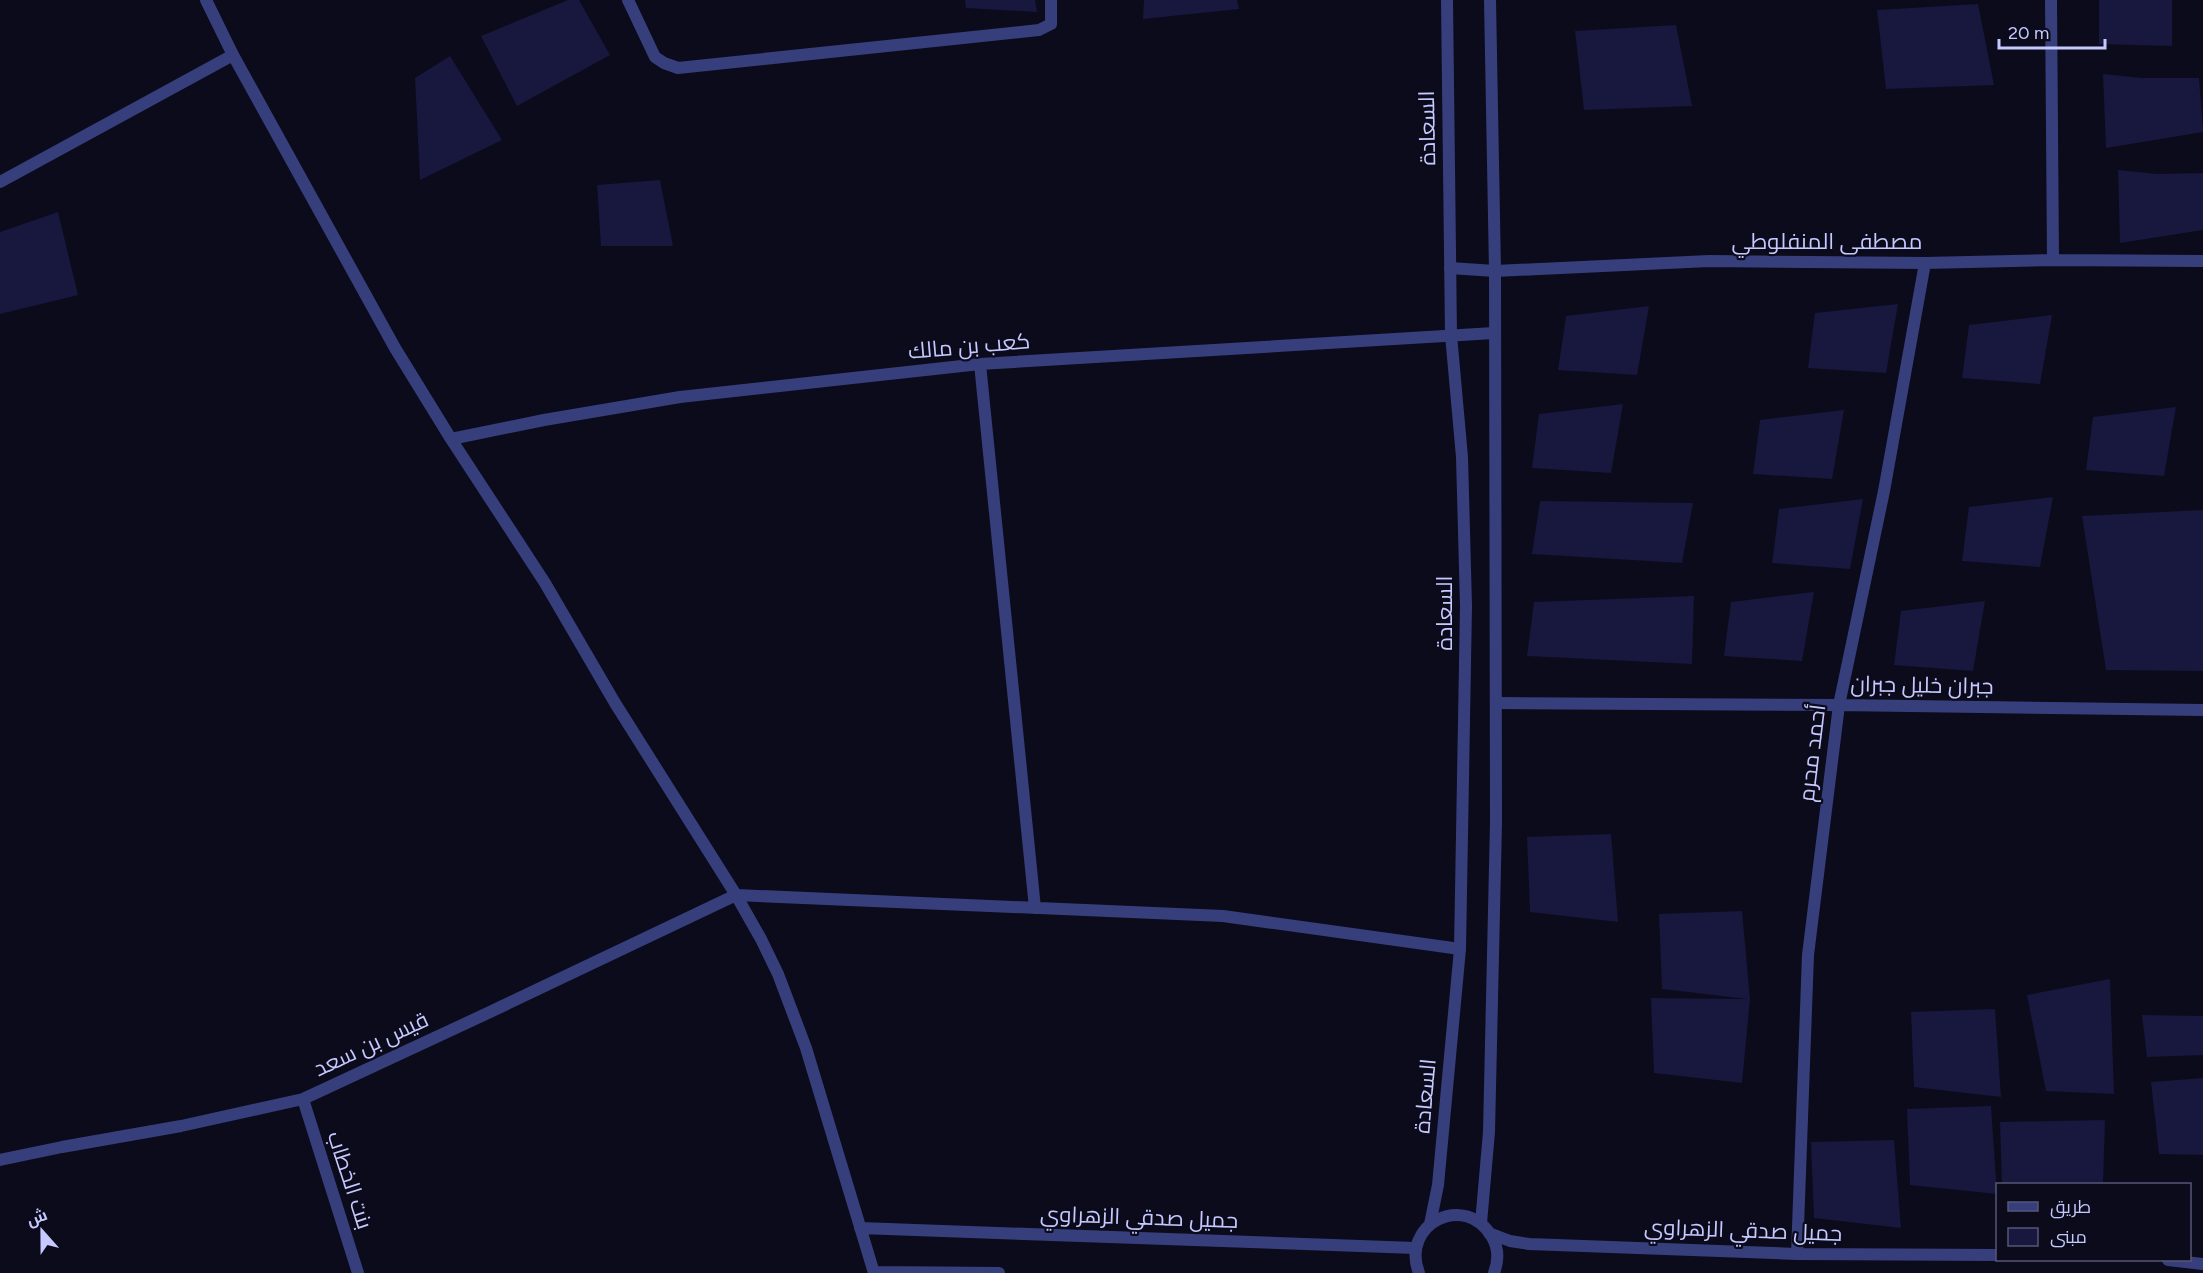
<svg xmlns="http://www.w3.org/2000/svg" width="2203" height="1273" font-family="Figtree,Cairo,sans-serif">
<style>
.building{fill:#18173d}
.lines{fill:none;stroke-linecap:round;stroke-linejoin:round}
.minor{stroke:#363f7b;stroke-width:12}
.tertiary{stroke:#363f7b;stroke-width:12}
.labels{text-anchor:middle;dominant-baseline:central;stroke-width:4.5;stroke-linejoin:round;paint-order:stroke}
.street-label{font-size:22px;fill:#c6c9ff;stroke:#0b0b1c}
</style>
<rect width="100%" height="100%" fill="#0b0b1c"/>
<path class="building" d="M568,0H579L610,55L517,106L481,36Z
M965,0H1035L1037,12L966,8Z
M1144,0H1237L1239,9L1143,19Z
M2099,0H2172V46L2099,44Z
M1978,4L1994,85L1886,89L1877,10Z
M1676,25L1692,106L1584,110L1575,31Z
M450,56L502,140L420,180L415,78Z
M2103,74L2142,78H2199L2203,132L2106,148Z
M2118,170L2157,174L2203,173V230L2120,243Z
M660,180L673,246H601L597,185Z
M58,212L78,295L0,314V232Z
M1898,304L1886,373L1808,368L1815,313Z
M1649,306L1637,375L1558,370L1566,316Z
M2052,315L2040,384L1962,378L1969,325Z
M1623,404L1611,473L1532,468L1539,414Z
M2176,407L2164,476L2086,470L2093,417Z
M1844,410L1832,479L1753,474L1760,420Z
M2053,497L2040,567L1962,561L1969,507Z
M1863,499L1850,569L1772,563L1779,509Z
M1540,501L1693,503L1682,563L1532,554Z
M2203,510V671L2106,670L2082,516Z
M1814,592L1802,661L1724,656L1731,602Z
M1694,596L1692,664L1527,656L1534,602Z
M1985,601L1973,671L1894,665L1901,611Z
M1611,834L1618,922L1530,912L1527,837Z
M1742,911L1750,999L1742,1083L1654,1073L1651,998L1747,999L1662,989L1659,914Z
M2110,979L2114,1094L2046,1091L2027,995Z
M1995,1009L2001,1097L1914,1087L1911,1012Z
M2142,1015L2203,1016V1055L2147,1057Z
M2203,1078V1155L2159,1154L2151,1082Z
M1991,1106L1997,1194L1910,1185L1907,1109Z
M2105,1120L2103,1184H2002L2000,1122Z
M1894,1140L1901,1228L1814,1218L1811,1142Z"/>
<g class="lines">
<path class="minor" d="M206,0L233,55L395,348L451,439L545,583L615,703L736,895L761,939L778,974L806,1048L874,1273
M628,0L655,57L664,63L678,68L1039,30L1051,24V0
M2051,0L2053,260
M0,182L233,55
M1450,268L1495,271L1709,261L1925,263L2053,260L2203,261
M980,364L1035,908
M451,439L544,420L680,397L980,364L1494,333
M1496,703L1839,705L2203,710
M303,1099L358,1273
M0,1160L62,1147L181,1126L303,1099L490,1012L736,895L1223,916L1460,949
M860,1228L1415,1248
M1797,1254L1808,955L1839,705L1884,491L1925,263
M874,1272L999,1273"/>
<path class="tertiary" d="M1481,1223L1489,1132L1496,822L1495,271L1490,0
M1430,1224L1438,1185L1460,949L1466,606L1462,457L1451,335L1447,0
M1489,1233L1510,1241L1529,1244L1797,1254L1998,1255
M2168,1260L2203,1264
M1419,1273C1400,1224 1465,1191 1492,1237C1499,1249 1499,1260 1494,1273"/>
</g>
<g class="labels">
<g class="street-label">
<text transform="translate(1427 128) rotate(-91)">السعادة</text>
<text x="1827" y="241">مصطفى المنفلوطي</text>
<text transform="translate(969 346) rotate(-5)">كعب بن مالك</text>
<text transform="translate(1444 613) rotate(-90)">السعادة</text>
<text transform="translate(1922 685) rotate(1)">جبران خليل جبران</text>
<text transform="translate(1812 753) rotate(-83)">أحمد محرم</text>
<text transform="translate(371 1044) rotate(-25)">قيس بن سعد</text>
<text transform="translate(1425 1096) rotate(-85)">السعادة</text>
<text transform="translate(350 1180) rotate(72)">بنت الخطاب</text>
<text transform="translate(1139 1217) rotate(2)">جميل صدقي الزهراوي</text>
<text transform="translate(1743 1230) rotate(2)">جميل صدقي الزهراوي</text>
</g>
</g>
<rect x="1996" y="1183" width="195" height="78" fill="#0b0b1c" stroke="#565777" stroke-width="1.5"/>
<rect x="2008" y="1202" width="30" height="9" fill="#363f7b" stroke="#565777" stroke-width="1.5"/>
<text x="2050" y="1213" font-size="18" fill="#c6c9ff">طريق</text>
<rect x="2008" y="1228" width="30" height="18" fill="#18173d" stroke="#565777" stroke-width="1.5"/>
<text x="2050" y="1243" font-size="18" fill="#c6c9ff">مبنى</text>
<g transform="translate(42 1231) rotate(339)" stroke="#0b0b1c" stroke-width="4.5" paint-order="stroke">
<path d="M0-4.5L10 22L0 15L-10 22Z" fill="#c6c9ff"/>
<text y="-9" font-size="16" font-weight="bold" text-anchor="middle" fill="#c6c9ff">ش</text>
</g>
<path d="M1999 39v9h106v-9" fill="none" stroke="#c6c9ff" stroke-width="3"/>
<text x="2008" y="39" font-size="18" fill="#c6c9ff" stroke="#0b0b1c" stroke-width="4.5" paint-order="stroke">20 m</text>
</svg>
